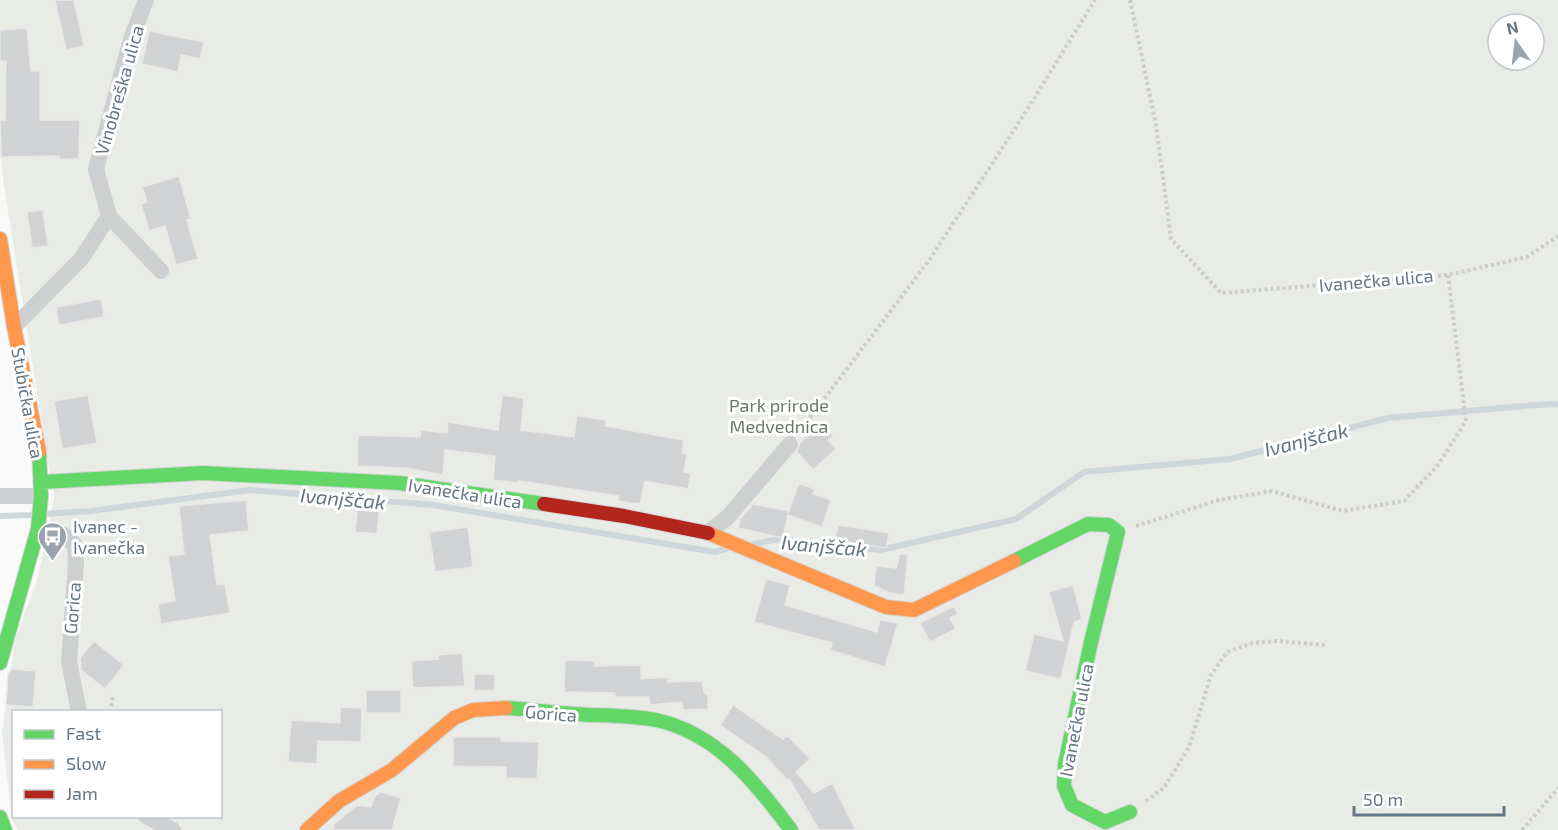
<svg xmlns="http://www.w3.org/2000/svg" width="1558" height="830" font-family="'Exo 2',sans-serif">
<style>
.green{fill:#e8ebe6;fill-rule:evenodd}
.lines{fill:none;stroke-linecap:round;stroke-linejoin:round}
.stream{stroke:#ced6d9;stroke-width:6}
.building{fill:#d0d2d3;stroke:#e8e8e8;stroke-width:1.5}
.fast-casing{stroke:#d5d6d7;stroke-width:16}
.slow-casing{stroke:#d5d6d7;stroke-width:16}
.jam-casing{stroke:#d5d6d7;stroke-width:16}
.path{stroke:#cbcccd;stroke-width:4;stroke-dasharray:3 3;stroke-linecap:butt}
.street{stroke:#cecfd0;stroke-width:16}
.fast{stroke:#63d668;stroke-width:14}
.slow{stroke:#ff974d;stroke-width:14}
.jam{stroke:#b3261e;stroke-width:14}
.labels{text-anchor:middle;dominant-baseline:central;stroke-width:6;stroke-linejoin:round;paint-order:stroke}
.street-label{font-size:18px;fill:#657683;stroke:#fff}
.park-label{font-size:18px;fill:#687a64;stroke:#fff}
.poi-label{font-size:18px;fill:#657683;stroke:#fff;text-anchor:start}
.water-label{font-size:20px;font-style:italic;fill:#60757c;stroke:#fff}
</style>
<rect width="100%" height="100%" fill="#f9f9f9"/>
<path class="green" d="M0,0H1558V830H18L12,820L2,732L15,640L38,577L54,498L3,180L0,139ZM1498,24H1534V60H1498ZM14,712H220V816H14Z"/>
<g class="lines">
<path class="stream" d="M43,514L91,511L250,490L433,505L715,552L726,549
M0,516L33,515
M753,544L779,539L880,550L1016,519L1084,472L1230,459L1388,418L1536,405L1558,404"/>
</g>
<path class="building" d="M55,0H74L84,46L66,50Z
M27,28L31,71H40V120H80L79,159H59V156L1,157L0,120H5L6,61H0V30Z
M149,31L204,42L200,59L181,55L178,72L142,64Z
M179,176L191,219L187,220L198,259L176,265L165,226L149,231L141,204L147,202L142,187Z
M43,210L48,246L32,248L27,212Z
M101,299L104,317L59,325L56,307Z
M88,395L97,443L62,449L54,401Z
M502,395L524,398L521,430L574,437L577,416L606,420L605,426L684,440L682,453L687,454L684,472L691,473L688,489L645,481L640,504L618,501L619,496L519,481V483L493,480L495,456L445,450L443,475L406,468L357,466L358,435L420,437L421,430L447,433L448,422L498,430Z
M822,423L833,436L828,440L836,449L813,470L797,452L800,443Z
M799,483L815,489L813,494L831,500L822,527L788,515L783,538L738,528L740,519L753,504L789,511L788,513Z
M246,500L249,531L210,535L217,585L225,584L230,613L161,624L158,604L175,601L168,556L184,554L179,506Z
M358,502L380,505L377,534L355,532Z
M838,525L889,533L886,548L835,540Z
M468,527L473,567L435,572L429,532Z
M900,554L908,555L904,595L890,593L874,586L876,566L896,568Z
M766,579L790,585L785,605L877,632L880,620L898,623L885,667L830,650L832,643L754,622Z
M1073,585L1082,619L1074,622L1061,679L1025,671L1034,634L1063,641L1049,592Z
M954,606L958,614L950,618L956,629L930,642L920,623Z
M94,641L124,665L105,689L81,670L80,658Z
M462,653L465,686L413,688L411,661L438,659V655Z
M565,660L595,661V666L641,665V679L668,677V682L702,681L704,693L708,694V709L683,710L682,702L650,705L649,697H615V693L564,692Z
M12,669L36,671L33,707L6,705L8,674Z
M474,674H495V690L474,691Z
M366,690H401V713H366Z
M733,705L783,739L787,735L810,759L796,772L814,793L832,783L856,830H819L789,779L787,780L765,756L720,725Z
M340,707L362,708L361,742L318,741L317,764L288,762L291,720L340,723Z
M453,737H501V741L539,742L537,779L506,778V767L453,766Z
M381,792L401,798L392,830H333L334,824L357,805L371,807L375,796Z"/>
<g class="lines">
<defs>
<path id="fast" d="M41,482L203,473L400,483L544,504
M1014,561L1088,524L1109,525L1118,532L1091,642L1065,764L1064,786L1072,805L1105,822L1130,812
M0,663L38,529L41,496L39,451
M506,708C529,709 551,713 574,714C601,716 629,715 656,720C717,733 756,783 791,830
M0,817L5,830"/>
<path id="slow" d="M0,239L14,327L39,451
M708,533L886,607L914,610L1014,561
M307,830L339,801L392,770L454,718L473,710L506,708"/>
<path id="jam" d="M544,504L624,516L708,533"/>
</defs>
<use href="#fast" class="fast-casing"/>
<use href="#slow" class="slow-casing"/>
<use href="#jam" class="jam-casing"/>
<path class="path" d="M1130,0L1156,125L1171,239L1221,293L1448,275L1527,257L1558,236
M799,432L930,259L1027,110L1095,0
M1136,526L1219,500L1272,491L1343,511L1404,501L1438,465L1466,421L1448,275
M110,712L113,695
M1146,801L1164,788L1189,747L1211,675L1227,652L1253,643L1277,641L1325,645
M1522,830L1558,788"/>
<path class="street" d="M109,216L161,271
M14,327L81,259L109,216L96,169L131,39L146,0
M0,496H41
M38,529L64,535L75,545L76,564L69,661L79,712
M707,533L727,518L790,444
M146,816L173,830"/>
<use href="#fast" class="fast"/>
<use href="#slow" class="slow"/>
<use href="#jam" class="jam"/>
</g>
<defs>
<symbol id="bus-pin" viewBox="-11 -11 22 30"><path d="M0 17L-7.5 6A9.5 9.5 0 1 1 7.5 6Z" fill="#99a4ac" stroke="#fff"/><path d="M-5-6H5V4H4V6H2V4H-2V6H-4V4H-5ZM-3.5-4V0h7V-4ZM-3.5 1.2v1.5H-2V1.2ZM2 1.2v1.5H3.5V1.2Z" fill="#fff"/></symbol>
</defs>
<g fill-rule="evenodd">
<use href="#bus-pin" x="36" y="520" width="33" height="45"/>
</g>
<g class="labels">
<g class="street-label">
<text transform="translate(119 90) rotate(-74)">Vinobreška ulica</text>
<text transform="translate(1376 280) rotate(-5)">Ivanečka ulica</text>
<text transform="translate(28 403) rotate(80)">Stubička ulica</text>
<text transform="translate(465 493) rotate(9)">Ivanečka ulica</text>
<text transform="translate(72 608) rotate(-85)">Gorica</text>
<text transform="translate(551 713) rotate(5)">Gorica</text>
<text transform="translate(1076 720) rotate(-79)">Ivanečka ulica</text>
</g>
<g class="park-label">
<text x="779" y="405">Park prirode<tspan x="779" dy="21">Medvednica</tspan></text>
</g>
<g class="poi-label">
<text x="73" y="526">Ivanec -<tspan x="73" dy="21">Ivanečka</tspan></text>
</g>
<g class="water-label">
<text transform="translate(1306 439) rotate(-14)">Ivanjščak</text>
<text transform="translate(343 498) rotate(5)">Ivanjščak</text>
<text transform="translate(824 545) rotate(5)">Ivanjščak</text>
</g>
</g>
<rect x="12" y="710" width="210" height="108" fill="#ffffff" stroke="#c1c8cd" stroke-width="1.5"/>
<rect x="24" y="730" width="30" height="9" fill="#63d668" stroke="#c1c8cd" stroke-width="1.5"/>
<text x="66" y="740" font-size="18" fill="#657683">Fast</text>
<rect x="24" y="760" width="30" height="9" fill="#ff974d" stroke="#c1c8cd" stroke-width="1.5"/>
<text x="66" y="770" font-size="18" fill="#657683">Slow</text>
<rect x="24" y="790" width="30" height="9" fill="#b3261e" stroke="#c1c8cd" stroke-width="1.5"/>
<text x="66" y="800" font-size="18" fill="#657683">Jam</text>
<g transform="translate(1516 42) rotate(346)"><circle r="28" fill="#ffffff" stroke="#c1c8cd" stroke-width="1.5"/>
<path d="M0-4.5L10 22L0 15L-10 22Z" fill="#99a4ac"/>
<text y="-9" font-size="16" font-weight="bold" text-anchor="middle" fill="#657683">N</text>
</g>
<path d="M1354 806v9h150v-9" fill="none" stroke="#657683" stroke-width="3"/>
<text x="1363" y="806" font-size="18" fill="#657683" stroke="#ffffff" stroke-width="4.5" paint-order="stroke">50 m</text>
</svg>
